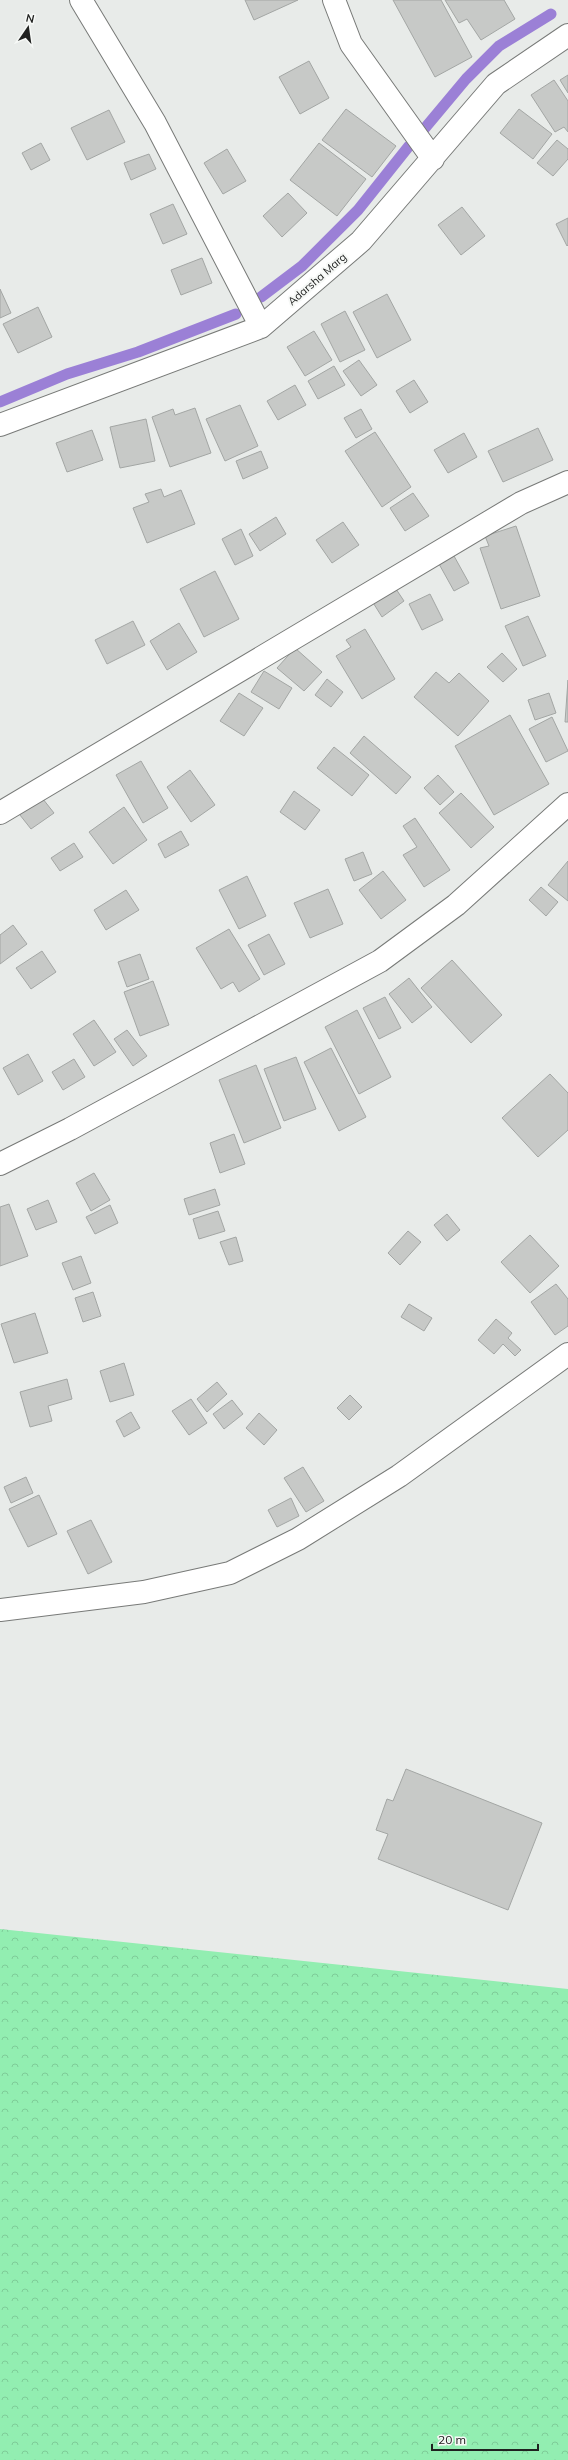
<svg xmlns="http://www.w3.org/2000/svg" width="568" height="2460" font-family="Mulish,sans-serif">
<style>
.forest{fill:url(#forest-crowns)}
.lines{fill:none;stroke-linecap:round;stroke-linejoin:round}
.stream{stroke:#9b80d6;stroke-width:11}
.building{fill:#c7c9c7;stroke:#a3a6a4}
.street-casing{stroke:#787a78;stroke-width:24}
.street{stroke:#fff;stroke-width:22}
.labels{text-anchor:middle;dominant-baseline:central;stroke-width:4;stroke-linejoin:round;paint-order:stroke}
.street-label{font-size:11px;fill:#202120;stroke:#f6f8f6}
</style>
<defs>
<pattern id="forest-crowns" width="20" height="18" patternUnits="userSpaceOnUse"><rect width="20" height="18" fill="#92eeb1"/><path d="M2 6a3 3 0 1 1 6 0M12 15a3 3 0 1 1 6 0" fill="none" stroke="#7ecc98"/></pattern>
</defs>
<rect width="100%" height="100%" fill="#e8ebe9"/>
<path class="forest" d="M0,1929L568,1989V2460H0Z"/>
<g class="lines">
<path class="stream" d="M425,128L466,79L499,46L551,14
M261,297L302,266L358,210L409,146
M0,402L67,374L138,352L236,314"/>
</g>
<path class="building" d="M245,0H298L254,20Z
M393,0H441L472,57L435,77Z
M445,0H504L515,19L481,40L467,19L459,23Z
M309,61L329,98L300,114L279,77Z
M568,75V93L560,80Z
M554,80L568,101V132L564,127L555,132L531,95Z
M346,109L396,146L372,177L322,140Z
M519,109L552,134L533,159L500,133Z
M109,110L125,142L87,160L71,128Z
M557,140L568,149V159L553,176L537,163Z
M41,143L50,160L31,170L22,153Z
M319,143L366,179L337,216L290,180Z
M227,149L246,181L223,194L204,163Z
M149,154L156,169L131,180L124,163Z
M288,193L307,213L282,237L263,216Z
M173,204L187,234L163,244L150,214Z
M462,207L485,236L461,255L438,225Z
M568,218V245L567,246L556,224Z
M202,258L212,283L181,295L171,270Z
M0,289L11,313L0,318Z
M387,294L411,340L377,358L353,312Z
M38,307L52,337L18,353L3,324Z
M345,311L365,350L340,362L321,324Z
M314,331L332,360L305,376L287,347Z
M359,360L377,385L361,396L343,371Z
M334,366L345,385L318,399L308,381Z
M414,380L428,402L410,413L396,391Z
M295,385L306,405L278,420L267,401Z
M240,405L258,446L225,461L206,419Z
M195,408L211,453L170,467L152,417L173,409L175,415Z
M361,409L372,429L356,438L344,418Z
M146,419L155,461L120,468L110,427Z
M538,428L553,460L503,482L488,451Z
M92,430L103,460L67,472L56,443Z
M375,432L411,487L382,507L345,451Z
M464,433L477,457L448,473L434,450Z
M261,451L268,468L243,479L236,461Z
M161,489L164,497L181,490L195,524L147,543L133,508L149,502L145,494Z
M413,493L429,516L405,531L390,508Z
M276,517L286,534L260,551L249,534Z
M343,522L359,545L332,563L316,540Z
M516,526L540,596L501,609L480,548L489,546L485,536Z
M241,529L253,556L235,565L222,539Z
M454,556L469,583L454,591L439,564Z
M215,571L239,619L204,637L180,589Z
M394,586L404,601L382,617L372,601Z
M430,594L443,620L422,630L409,604Z
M528,616L546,656L523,666L505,626Z
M133,621L145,645L107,664L95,640Z
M179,623L197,652L167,670L150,641Z
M365,629L395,679L362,699L336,656L351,647L346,640Z
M295,648L322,672L304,691L277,668Z
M502,653L517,669L503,682L487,667Z
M264,671L292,688L279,709L251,692Z
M436,672L449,683L459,673L489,701L458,736L414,697Z
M327,679L343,692L331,707L315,695Z
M568,680V722H565Z
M239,693L263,708L244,736L220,721Z
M549,693L556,713L535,720L528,700Z
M510,715L549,784L494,815L455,746Z
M552,717L568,751L546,762L529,729Z
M364,736L411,777L396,794L350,753Z
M334,747L369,775L352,796L317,768Z
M141,761L168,808L143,823L116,775Z
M190,770L215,805L191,822L167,787Z
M438,775L454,792L440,805L424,788Z
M294,791L320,810L305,830L280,812Z
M461,793L494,827L471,848L439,813Z
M39,794L54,813L31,829L16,810Z
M124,807L147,840L113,864L89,832Z
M415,818L450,870L424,887L403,855L417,847L403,826Z
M181,831L189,845L165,858L158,844Z
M74,843L83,857L60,871L51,858Z
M363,852L372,874L354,881L345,859Z
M568,861V901L548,885Z
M383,871L406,900L381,919L359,890Z
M247,876L266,916L239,929L219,890Z
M541,887L558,902L546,916L529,900Z
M328,889L343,924L310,938L294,903Z
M126,890L139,910L106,930L94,910Z
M13,925L27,944L0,964V935Z
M229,929L260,979L239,992L233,982L221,989L196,948Z
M269,934L285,964L264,975L248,945Z
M42,951L56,972L31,989L16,968Z
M140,954L149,979L127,987L118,962Z
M452,960L502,1015L471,1043L421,988Z
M409,978L432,1007L412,1023L389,994Z
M153,981L169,1025L140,1036L124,992Z
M385,997L401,1028L379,1039L363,1008Z
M357,1010L391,1077L359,1094L325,1027Z
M94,1020L116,1052L94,1066L73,1034Z
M127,1030L147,1056L133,1066L114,1039Z
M331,1048L366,1117L339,1131L304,1062Z
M28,1054L43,1081L18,1095L3,1068Z
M296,1057L316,1109L284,1121L264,1069Z
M74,1059L85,1077L63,1090L52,1072Z
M256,1065L281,1128L244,1143L219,1080Z
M550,1074L568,1093V1130L538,1157L502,1118Z
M234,1134L245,1164L220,1173L210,1143Z
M94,1173L110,1200L91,1211L76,1183Z
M215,1189L220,1205L189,1215L184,1199Z
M48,1200L57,1222L36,1230L27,1209Z
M9,1204L28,1256L0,1266V1207Z
M110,1205L118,1223L95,1234L86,1217Z
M218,1211L225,1231L199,1239L193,1219Z
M447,1214L460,1230L447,1241L434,1225Z
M408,1231L421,1242L400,1265L388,1253Z
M530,1235L559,1266L530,1293L501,1262Z
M236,1237L243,1261L229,1265L220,1242Z
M81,1256L91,1283L73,1290L62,1263Z
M556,1284L568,1299V1326L555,1335L531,1302Z
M93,1292L101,1316L83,1322L75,1298Z
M409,1304L432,1318L424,1331L401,1317Z
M35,1313L48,1353L14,1363L1,1324Z
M496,1319L512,1333L508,1338L521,1350L515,1356L503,1344L494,1354L478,1340Z
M124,1363L134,1395L110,1402L100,1371Z
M67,1379L72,1399L48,1406L52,1421L30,1427L20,1392Z
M217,1382L227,1394L207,1412L197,1399Z
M350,1395L362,1407L349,1420L337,1408Z
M191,1399L207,1423L189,1435L172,1411Z
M232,1400L243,1414L224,1429L213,1414Z
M131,1412L140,1428L124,1437L116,1421Z
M259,1413L277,1430L264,1445L246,1428Z
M303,1467L324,1501L306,1512L284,1478Z
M26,1477L33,1493L11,1503L4,1487Z
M39,1495L57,1534L28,1547L9,1509Z
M291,1498L299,1516L277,1527L268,1510Z
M91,1520L112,1562L88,1574L67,1531Z
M406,1769L542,1823L508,1910L378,1859L388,1834L376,1830L387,1799L393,1801Z"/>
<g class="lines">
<defs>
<path id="street" d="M81,0L155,123L261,327
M334,0L351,44L433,159
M0,425L261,327L361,241L496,84L568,35
M0,813L521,503L568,482
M0,1164L70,1129L380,961L456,905L568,804
M0,1610L144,1592L230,1573L298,1539L399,1476L568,1354"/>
</defs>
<use href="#street" class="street-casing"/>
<use href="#street" class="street"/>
</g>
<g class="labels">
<g class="street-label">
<text transform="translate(317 279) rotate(-41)">Adarsha Marg</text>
</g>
</g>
<g transform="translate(28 28) rotate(13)" stroke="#f6f8f6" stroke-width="3" paint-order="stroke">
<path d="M0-3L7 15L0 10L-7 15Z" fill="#202120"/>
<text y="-6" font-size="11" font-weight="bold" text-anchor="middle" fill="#202120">N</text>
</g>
<path d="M432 2444v6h106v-6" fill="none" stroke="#202120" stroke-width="2"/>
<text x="438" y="2444" font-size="12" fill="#202120" stroke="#f6f8f6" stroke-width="3" paint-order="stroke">20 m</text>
</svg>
